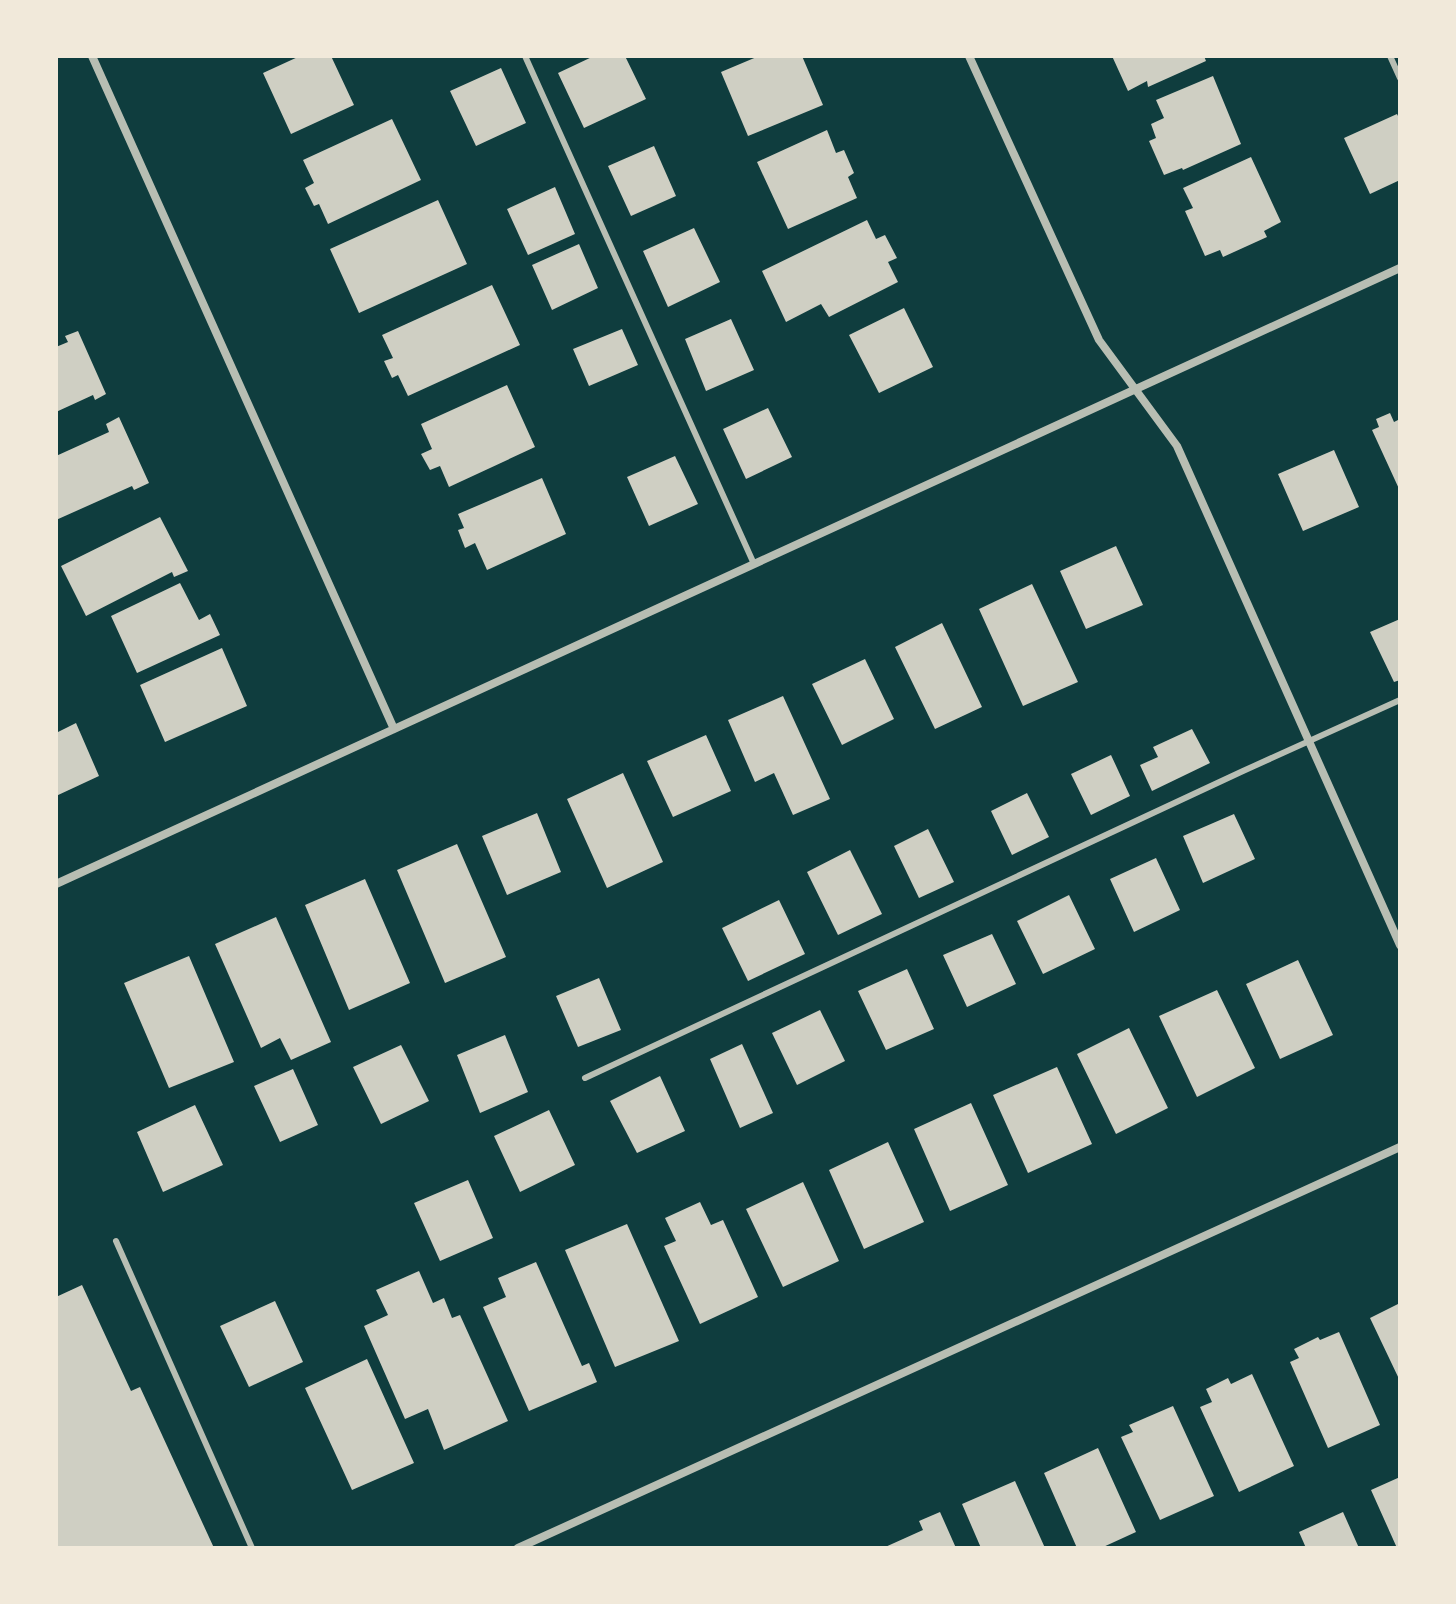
<svg xmlns="http://www.w3.org/2000/svg" width="1456" height="1604" font-family="Quicksand,sans-serif">
<style>
.building{fill:#cfcfc3}
.lines{fill:none;stroke-linecap:round;stroke-linejoin:round}
.service{stroke:#b8beb3;stroke-width:6}
.minor{stroke:#b8beb3;stroke-width:8}
</style>
<rect width="100%" height="100%" fill="#0f3d3e"/>
<path class="building" d="M300,56H331L354,105L291,134L263,73Z
M594,56H625L646,99L584,128L558,73Z
M759,56H802L823,105L748,136L721,72Z
M1112,56H1204L1206,61L1148,87L1147,81L1128,91Z
M501,68L526,123L476,146L450,91Z
M1213,76L1241,144L1183,170L1182,168L1164,175L1149,141L1156,138L1151,124L1164,118L1156,100Z
M1397,114L1400,120V180L1370,194L1344,138Z
M392,119L421,180L328,224L319,204L314,206L305,188L314,183L303,160Z
M827,130L836,153L844,150L854,173L848,177L857,198L788,229L757,162Z
M654,146L676,196L631,216L608,166Z
M1251,157L1281,222L1264,231L1267,237L1223,257L1220,250L1205,256L1185,211L1193,208L1183,188Z
M555,187L575,234L528,255L507,209Z
M438,200L467,264L359,313L330,249Z
M867,220L876,239L885,235L897,258L888,262L898,282L829,317L821,304L786,322L762,271Z
M694,228L720,282L668,307L643,251Z
M579,244L598,288L552,310L532,265Z
M492,285L520,345L408,396L398,375L392,378L384,361L393,358L382,335Z
M904,308L933,367L879,393L849,335Z
M731,319L754,370L706,391L685,339Z
M622,329L638,365L589,386L573,349Z
M78,331L106,394L95,400L93,395L56,412V347L68,342L65,336Z
M507,385L535,447L449,487L440,466L430,470L421,454L432,449L421,424Z
M768,408L792,457L746,479L723,429Z
M1390,413L1394,422L1400,419V491L1372,430L1379,427L1376,419Z
M119,417L149,483L134,490L132,486L56,520V456L109,432L106,424Z
M1334,450L1359,507L1303,531L1278,474Z
M675,456L698,504L649,526L627,477Z
M542,478L566,534L487,570L475,543L465,548L458,530L464,528L458,514Z
M160,517L188,571L174,577L172,572L86,616L61,566Z
M1116,546L1143,605L1086,629L1060,571Z
M180,583L199,620L210,614L220,635L137,673L111,616Z
M1032,584L1078,682L1023,706L979,609Z
M1400,619V680L1394,682L1370,632Z
M942,623L982,707L935,729L895,647Z
M222,648L247,706L165,742L140,685Z
M865,659L894,719L842,745L812,684Z
M783,696L830,799L793,815L774,773L755,782L728,720Z
M76,723L99,776L56,796V733Z
M1192,729L1210,763L1152,791L1140,765L1158,757L1153,747Z
M706,735L731,791L673,817L647,761Z
M1111,755L1130,796L1091,815L1071,774Z
M623,773L663,862L607,888L567,799Z
M1027,793L1049,837L1012,855L991,811Z
M537,813L561,872L507,895L482,836Z
M1234,814L1255,859L1203,883L1183,836Z
M928,829L954,882L919,898L894,846Z
M457,844L506,957L445,983L397,870Z
M850,850L882,914L838,935L807,872Z
M1156,858L1180,910L1134,932L1110,879Z
M365,879L410,983L349,1010L305,905Z
M1069,895L1095,949L1043,974L1017,921Z
M779,900L805,954L748,981L722,928Z
M276,917L331,1042L291,1060L280,1038L261,1048L215,944Z
M992,934L1016,984L967,1007L943,955Z
M189,956L234,1062L169,1088L124,983Z
M1298,960L1333,1035L1280,1059L1246,984Z
M907,969L934,1029L886,1050L858,991Z
M599,978L621,1030L578,1047L556,996Z
M1217,990L1255,1068L1197,1097L1159,1016Z
M820,1010L845,1061L797,1085L772,1033Z
M1129,1028L1168,1108L1116,1134L1077,1054Z
M505,1035L528,1092L480,1113L457,1055Z
M742,1044L773,1113L740,1128L710,1059Z
M401,1045L429,1101L381,1124L353,1067Z
M1057,1067L1092,1144L1028,1173L993,1095Z
M293,1069L318,1125L280,1142L254,1086Z
M660,1076L685,1131L637,1153L610,1101Z
M971,1103L1008,1185L950,1211L914,1129Z
M195,1105L223,1165L163,1192L137,1132Z
M549,1110L575,1165L520,1192L494,1136Z
M888,1142L924,1222L864,1249L829,1170Z
M468,1180L493,1238L440,1261L414,1203Z
M803,1182L839,1261L783,1287L746,1209Z
M700,1202L711,1225L723,1220L758,1297L700,1324L664,1246L676,1241L665,1218Z
M627,1224L679,1341L615,1367L565,1250Z
M536,1262L582,1366L589,1363L597,1382L529,1411L483,1307L506,1297L498,1278Z
M419,1271L433,1303L444,1298L452,1318L460,1315L508,1421L444,1450L428,1409L405,1419L364,1326L388,1315L376,1290Z
M82,1285L131,1391L140,1387L214,1548H56V1297Z
M275,1301L303,1362L249,1387L220,1326Z
M1400,1303V1381L1370,1318Z
M1339,1332L1380,1425L1328,1448L1290,1362L1299,1358L1294,1349L1318,1337L1320,1340Z
M367,1359L414,1463L352,1490L305,1388Z
M1252,1374L1294,1466L1239,1492L1200,1407L1212,1402L1206,1389L1228,1378L1231,1384Z
M1173,1406L1214,1496L1160,1520L1121,1437L1133,1432L1129,1425Z
M1098,1448L1136,1532L1101,1548H1077L1044,1473Z
M1400,1477V1548H1397L1371,1490Z
M1015,1481L1045,1548H981L962,1504Z
M940,1512L956,1548H883L923,1530L919,1521Z
M1343,1512L1359,1548H1306L1299,1532Z"/>
<g class="lines">
<path class="service" d="M525,56L754,564
M1390,56L1400,78
M585,1078L1243,771L1400,700
M116,1241L252,1548"/>
<path class="minor" d="M92,56L394,729
M969,56L1099,340L1177,446L1400,945
M56,884L1400,268
M518,1548L1400,1147"/>
</g>
<rect width="1456" height="1604" fill="none" stroke="#f1e9da" stroke-width="116"/>
</svg>
